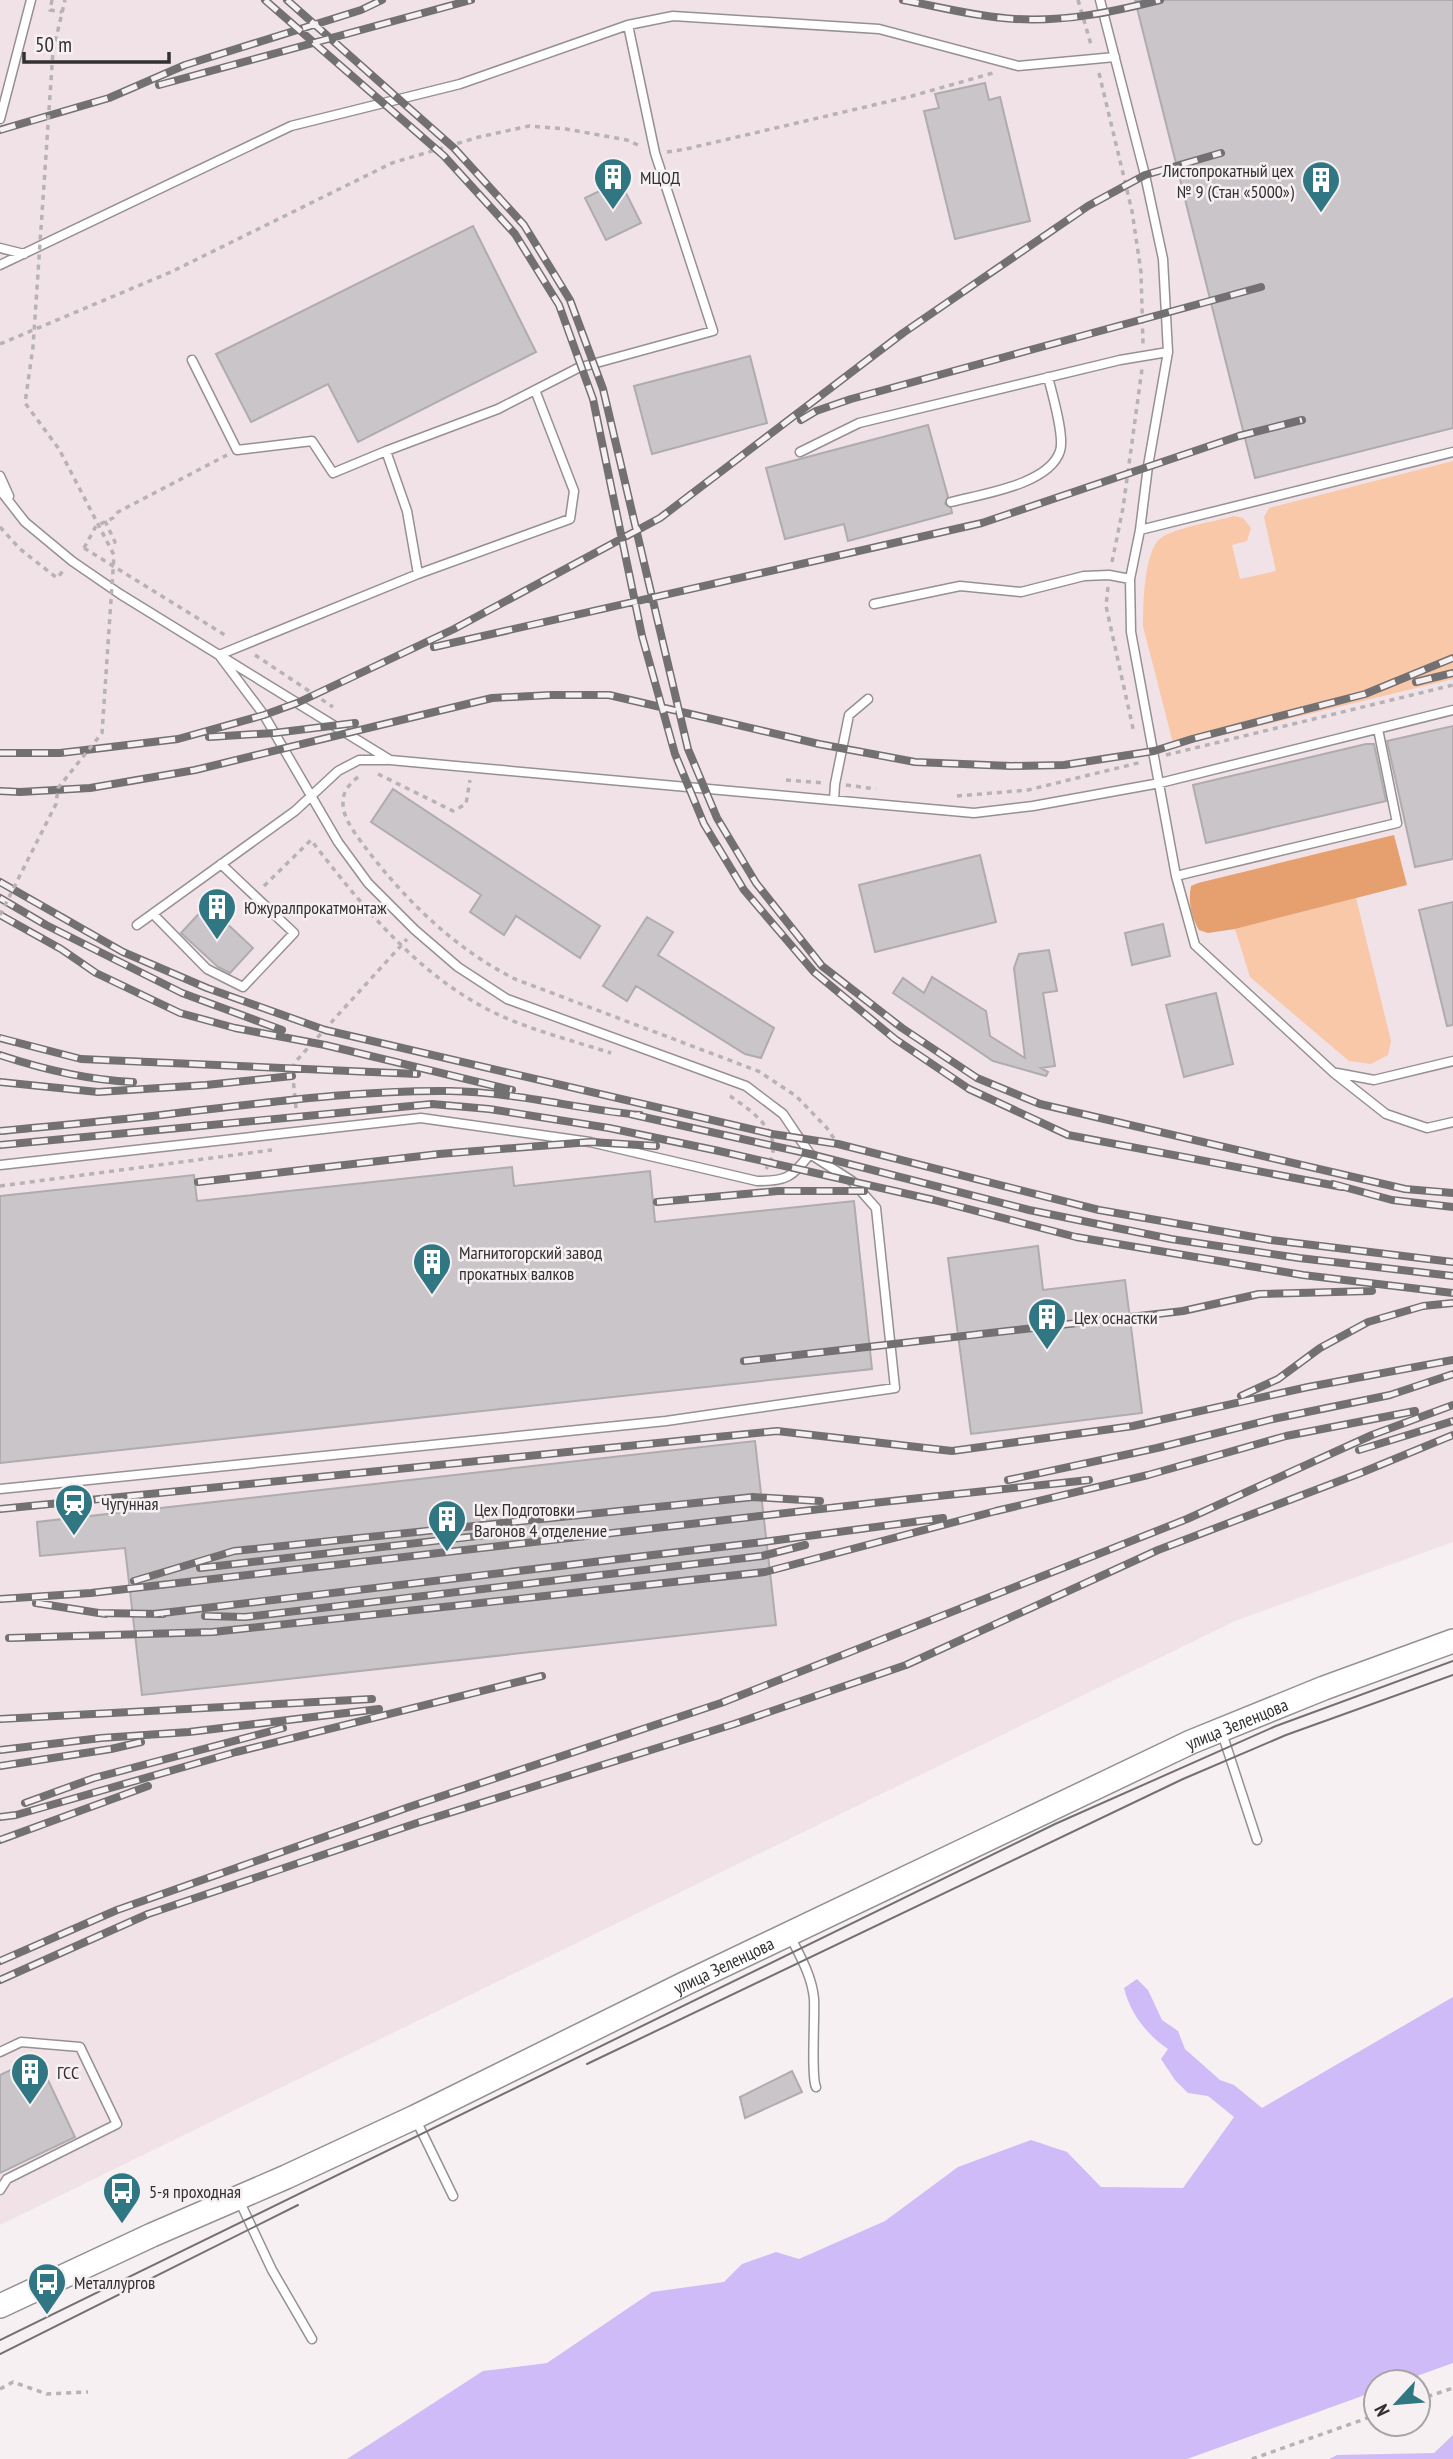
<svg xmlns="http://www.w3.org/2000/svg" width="1453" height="2459" font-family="'PT Sans Narrow',sans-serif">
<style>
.built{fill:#f0e2e6}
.green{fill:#f8c8a8}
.forest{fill:#e69f6e}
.water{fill:#cebbf8}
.building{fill:#c9c5c9;stroke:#afabaf;stroke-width:2}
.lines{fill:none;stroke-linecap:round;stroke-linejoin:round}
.lane-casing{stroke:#969092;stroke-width:11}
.secondary-casing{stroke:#969092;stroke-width:26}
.path{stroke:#b7b2b4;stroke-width:3.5;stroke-dasharray:5 5;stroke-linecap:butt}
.lane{stroke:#fff;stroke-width:8}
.secondary{stroke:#fff;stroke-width:23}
.tram{stroke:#737071;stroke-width:2}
.rail-casing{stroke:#737071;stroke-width:8}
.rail{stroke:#f6f0f2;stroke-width:5;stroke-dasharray:16;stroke-linecap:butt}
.path-bridge{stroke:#b7b2b4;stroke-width:3.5;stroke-dasharray:5 5;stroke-linecap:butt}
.labels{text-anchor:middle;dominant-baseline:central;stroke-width:5;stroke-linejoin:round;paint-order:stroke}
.poi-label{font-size:18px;fill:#323030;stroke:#f6f0f2;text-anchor:start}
.street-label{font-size:18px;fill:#323030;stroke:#f6f0f2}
</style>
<rect width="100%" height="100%" fill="#f6f0f2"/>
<path class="built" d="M0,0H1453V1542L1235,1621L0,2225Z"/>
<path class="green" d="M1453,461V679L1174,747L1143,626C1143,605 1144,550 1161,538C1174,528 1217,521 1234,516L1243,518L1251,528L1247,541L1232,545L1240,579L1276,571L1264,517L1269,508Z
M1356,898L1391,1041L1388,1055L1371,1064L1349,1061L1250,977L1235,929Z"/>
<path class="forest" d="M1394,835L1407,885L1235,929L1208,933L1199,930C1191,916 1188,902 1191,886L1198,883Z"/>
<path class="water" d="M1137,1979L1148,1990L1162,2020L1178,2031L1185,2049L1220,2080L1234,2085L1262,2108L1453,1997V2363L1400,2382H1376V2391L1187,2459H347L483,2371L547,2363L652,2292L724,2282L742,2264L776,2252L799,2259L885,2221L958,2167L1031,2140L1067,2152L1101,2187L1183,2188L1234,2117L1208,2096L1188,2093L1175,2080L1161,2059L1168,2049C1147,2035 1130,2013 1124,1988Z
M1453,2435V2459H1329L1337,2455L1434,2453Z"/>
<path class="building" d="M1135,0H1453V428L1255,478Z
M985,83L989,100L1000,97L1030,221L955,239L924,111L939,108L935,94Z
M620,181L641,223L606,240L585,198Z
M473,226L536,352L358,442L328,384L251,422L216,354Z
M750,356L767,423L652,454L634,386Z
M928,425L948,497L945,504L951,508L952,513L848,541L844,524L785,539L766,468Z
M1453,726V859L1415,867L1387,741Z
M1366,744H1374L1386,801L1206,843L1193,785Z
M393,789L600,926L580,958L516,916L504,935L470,912L481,895L371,822Z
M980,855L996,922L875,952L859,885Z
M1453,902V1025L1447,1026L1419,910Z
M207,905L253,948L230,973L218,967L181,933Z
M647,917L673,932L658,955L774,1028L761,1058L745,1054L636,986L627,1001L603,986Z
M1163,924L1170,956L1132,965L1125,933Z
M1049,950L1057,991L1043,993L1055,1066L1041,1068L1048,1072L1046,1076L993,1061L893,993L903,978L924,993L932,977L986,1011L990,1036L1025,1058L1014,968L1019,954Z
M1216,993L1233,1064L1184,1077L1166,1005Z
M512,1167L514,1186L650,1171L655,1222L854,1201L872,1369L0,1463V1196L194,1175L197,1201Z
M1038,1246L1043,1290L1125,1280L1142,1413L971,1434L948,1258Z
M755,1441L776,1625L142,1695L125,1548L40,1556L37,1522Z
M37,2057L75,2137L0,2173V2075Z
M792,2071L802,2092L745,2118L740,2097Z"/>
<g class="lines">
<defs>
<path id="lane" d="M1100,0L1145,175L1163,259L1168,352L1148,466L1140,530L1453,452
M0,119L31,0
M0,248L24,254
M0,265L291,126L460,84L628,25L673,16L879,29L1018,66L1115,57
M192,360L237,450L312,441L333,473L386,451L407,511L418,574
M386,451L498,409L578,368L713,331L655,153L628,25
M800,452L859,423L1120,360L1168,352
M0,476L9,496
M0,490L25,522L72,561L120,594L219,655L264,715L338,842L368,883L415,930L458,967L507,999L746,1086L783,1114L810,1154C791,1178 787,1181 757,1181L590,1142L421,1118L0,1165
M951,502C981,494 1049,485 1060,451C1065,437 1052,393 1048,377
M1140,530L1130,579L1131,632L1176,876L1195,945L1334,1073L1386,1114L1427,1128L1453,1122
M874,604L960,586L1021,592L1084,576L1109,575L1130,579
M219,655L418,574L570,519L574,491L535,390
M224,658L390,760L974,813L1033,806L1160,783L1453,710
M834,800L835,784L849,715L868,699
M1176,876L1397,823L1378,729
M153,914L207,969L243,987L294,933L221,864
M137,925L295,811L338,771L359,760H387
M1337,1073L1374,1080L1453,1061
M0,1489L666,1421L895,1388L876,1208L852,1181L810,1154
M1222,1733L1257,1840
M790,1936C800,1956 812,1976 814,1999C815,2016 811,2077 816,2087
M0,2052L21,2042L80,2047L117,2124L7,2179L0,2190
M416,2120L453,2196
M239,2200L272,2270L312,2339"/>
<g id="secondary">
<path id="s1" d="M0,2306L152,2235L286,2177L415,2117L686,1983L1191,1742L1324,1688L1453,1641"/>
</g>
</defs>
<use href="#lane" class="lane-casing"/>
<use href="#secondary" class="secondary-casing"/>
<path class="path" d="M52,0L50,10L62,12
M1078,0L1092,48
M53,51L65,0
M1099,73L1132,211L1141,272L1143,344
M667,152L686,149L912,96L993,73
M0,344L171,272L392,163L479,137L529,126L566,129L627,140L640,146
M105,521L115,542L109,543
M0,527L20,549L57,578L63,571
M84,548L228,637
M84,548L96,526L113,518L118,512L227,455
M1112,562L1123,508L1142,369
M1108,587L1106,606L1134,733
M255,655L333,707
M1166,755L1453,685
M378,774L453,811L466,804L470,780
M358,777C349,784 342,793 343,804C343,819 357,836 365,847C405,900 455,949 515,979L758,1071L796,1096L826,1127L838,1144
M786,780L824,783
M846,785L876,789
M957,796L1028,790L1142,762
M264,886L311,840C362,906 418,976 495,1013C530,1030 574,1041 611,1053
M730,1096C755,1113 788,1136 766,1169
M297,1118L292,1068L297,1060L407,939
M0,1186L272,1150
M0,2389L13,2382L47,2394L88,2392
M1418,2400L1453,2388
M1252,2459L1376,2415"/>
<use href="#lane" class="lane"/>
<use href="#secondary" class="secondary"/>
<path class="tram" d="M587,2064L1183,1779L1286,1735L1453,1675
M0,2340L1055,1824L1276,1726L1453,1661
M0,2354L298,2205"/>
<defs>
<path id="rail" d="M265,0L444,156L515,234L559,305L593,399L642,636L675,754L704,824L744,890L814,972L895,1039L969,1089L1068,1135L1342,1187
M287,0L454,148L524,225L570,300L603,389L688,749L717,818L756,883L822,966L902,1028L977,1078L1040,1104L1405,1189L1453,1193
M903,0C940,7 978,17 1015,19C1065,22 1112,12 1160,0
M159,85L471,0
M0,130L109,98L185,65L361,10L382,0
M801,420L816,411L851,399L1261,287
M434,647L982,523L1239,436L1302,420
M1416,682L1453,673
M209,737L274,733L355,723
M0,753H60L178,739L264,715L297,703L454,629L660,518L903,333L1088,206L1145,175L1221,153
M0,791L20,792L90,788L195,770L492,698L551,695H609L819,744L915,762L1011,766L1064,765L1154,751L1192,739L1365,694L1453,658
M0,882L123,952L207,988L325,1030L772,1134L838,1144L1099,1210L1271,1240L1453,1262
M0,898L46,925L182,993L282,1030
M0,915L61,949L96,973L180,1013L235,1028L325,1045L512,1090
M0,1038L81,1059L417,1074
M0,1055C42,1069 88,1080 133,1082
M0,1082L98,1092L206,1085L292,1076
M630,1114L810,1154L1029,1210L1171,1239L1299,1258L1453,1276
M0,1131C62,1125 124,1120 185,1112C273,1102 361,1090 450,1091C514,1092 577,1109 640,1115
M0,1145L432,1104L489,1109L609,1128L719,1151L934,1200L1076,1237L1303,1275L1453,1293
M198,1182L439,1154L590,1142L656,1146
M1333,1184L1392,1200L1453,1207
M657,1202L778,1191H864
M744,1361L1183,1311L1259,1294L1372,1291
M1241,1396L1278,1379L1320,1348L1368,1322L1423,1306L1453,1303
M1359,1450L1453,1421
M1008,1480L1157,1448L1273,1419L1390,1395L1453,1374
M0,1509L777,1431L952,1451L1133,1426L1308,1387L1453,1360
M200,1568L513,1532
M134,1581L234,1551L753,1497L820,1501
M0,1599L91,1593L873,1503L1089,1480
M36,1603L105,1614
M98,1613L163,1614
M154,1614L763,1542L943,1518
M205,1616L245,1617L762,1556L805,1545
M9,1638L213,1632L765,1572L996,1511L1148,1475L1286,1436L1415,1411
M0,1719L372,1699
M0,1750L101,1738L189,1732L379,1709
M0,1766L111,1749L141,1742
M25,1803L94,1778L283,1728
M0,1817L16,1815L236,1752L542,1676
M0,1840L148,1786
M0,1961L117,1910L409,1807L721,1703L1187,1519L1372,1435L1453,1405
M0,1980L148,1914L417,1823L734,1724L906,1665L1158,1550L1363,1472L1453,1435"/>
</defs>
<use href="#rail" class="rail-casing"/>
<use href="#rail" class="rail"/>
<path class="path-bridge" d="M0,915L56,804L58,788L102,733L114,555L59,449L25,403L33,347L53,51"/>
</g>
<defs>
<symbol id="building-pin" viewBox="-11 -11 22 30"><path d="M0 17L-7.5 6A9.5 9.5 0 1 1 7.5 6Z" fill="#317783" stroke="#f6f0f2"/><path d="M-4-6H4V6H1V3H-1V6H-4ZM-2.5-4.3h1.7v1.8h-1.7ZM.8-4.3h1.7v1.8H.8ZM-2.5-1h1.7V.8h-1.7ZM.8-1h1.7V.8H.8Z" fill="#fff"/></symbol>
<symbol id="station-pin" viewBox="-11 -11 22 30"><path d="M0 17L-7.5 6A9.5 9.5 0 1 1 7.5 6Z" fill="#317783" stroke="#f6f0f2"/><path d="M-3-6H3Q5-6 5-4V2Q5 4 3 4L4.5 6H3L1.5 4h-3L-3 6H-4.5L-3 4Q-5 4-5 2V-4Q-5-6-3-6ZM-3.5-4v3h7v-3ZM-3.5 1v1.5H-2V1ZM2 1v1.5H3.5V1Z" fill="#fff"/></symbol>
<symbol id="bus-pin" viewBox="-11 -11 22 30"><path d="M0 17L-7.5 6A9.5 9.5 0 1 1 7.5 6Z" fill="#317783" stroke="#f6f0f2"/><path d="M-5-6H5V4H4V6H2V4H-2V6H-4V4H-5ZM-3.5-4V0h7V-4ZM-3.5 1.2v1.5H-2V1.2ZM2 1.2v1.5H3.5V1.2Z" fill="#fff"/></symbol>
</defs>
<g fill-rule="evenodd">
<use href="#building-pin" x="591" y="155" width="44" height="60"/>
<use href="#building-pin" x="1299" y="158" width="44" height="60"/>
<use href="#building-pin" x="195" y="885" width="44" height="60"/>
<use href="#building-pin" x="410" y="1240" width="44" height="60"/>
<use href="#building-pin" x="1025" y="1295" width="44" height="60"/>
<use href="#station-pin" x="52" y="1481" width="44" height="60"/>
<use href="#building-pin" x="425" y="1497" width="44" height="60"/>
<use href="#building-pin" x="8" y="2050" width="44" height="60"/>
<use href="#bus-pin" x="100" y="2169" width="44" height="60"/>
<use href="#bus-pin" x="25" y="2260" width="44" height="60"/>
</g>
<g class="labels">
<g class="poi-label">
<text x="1294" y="170" text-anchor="end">Листопрокатный цех<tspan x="1294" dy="21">№ 9 (Стан «5000»)</tspan></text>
<text x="640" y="177">МЦОД</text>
<text x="244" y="907">Южуралпрокатмонтаж</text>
<text x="459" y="1252">Магнитогорский завод<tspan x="459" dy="21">прокатных валков</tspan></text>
<text x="1074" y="1317">Цех оснастки</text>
<text x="101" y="1503">Чугунная</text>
<text x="474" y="1509">Цех Подготовки<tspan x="474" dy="21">Вагонов 4 отделение</tspan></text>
<text x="57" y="2072">ГСС</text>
<text x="149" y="2191">5-я проходная</text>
<text x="74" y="2282">Металлургов</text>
</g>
<g class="street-label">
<text stroke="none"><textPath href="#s1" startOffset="1367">улица Зеленцова</textPath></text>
<text stroke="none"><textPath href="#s1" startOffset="800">улица Зеленцова</textPath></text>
</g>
</g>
<g transform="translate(1397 2403) rotate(244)"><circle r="33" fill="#f6f0f2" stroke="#a8a3a4" stroke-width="2"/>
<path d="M0-5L12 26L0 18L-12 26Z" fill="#317783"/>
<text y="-10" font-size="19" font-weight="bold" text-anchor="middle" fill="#323030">N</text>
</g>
<path d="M24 52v10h145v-10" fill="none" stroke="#323030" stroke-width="3.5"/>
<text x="35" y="52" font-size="21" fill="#323030" stroke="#f6f0f2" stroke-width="5" paint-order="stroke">50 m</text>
</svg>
